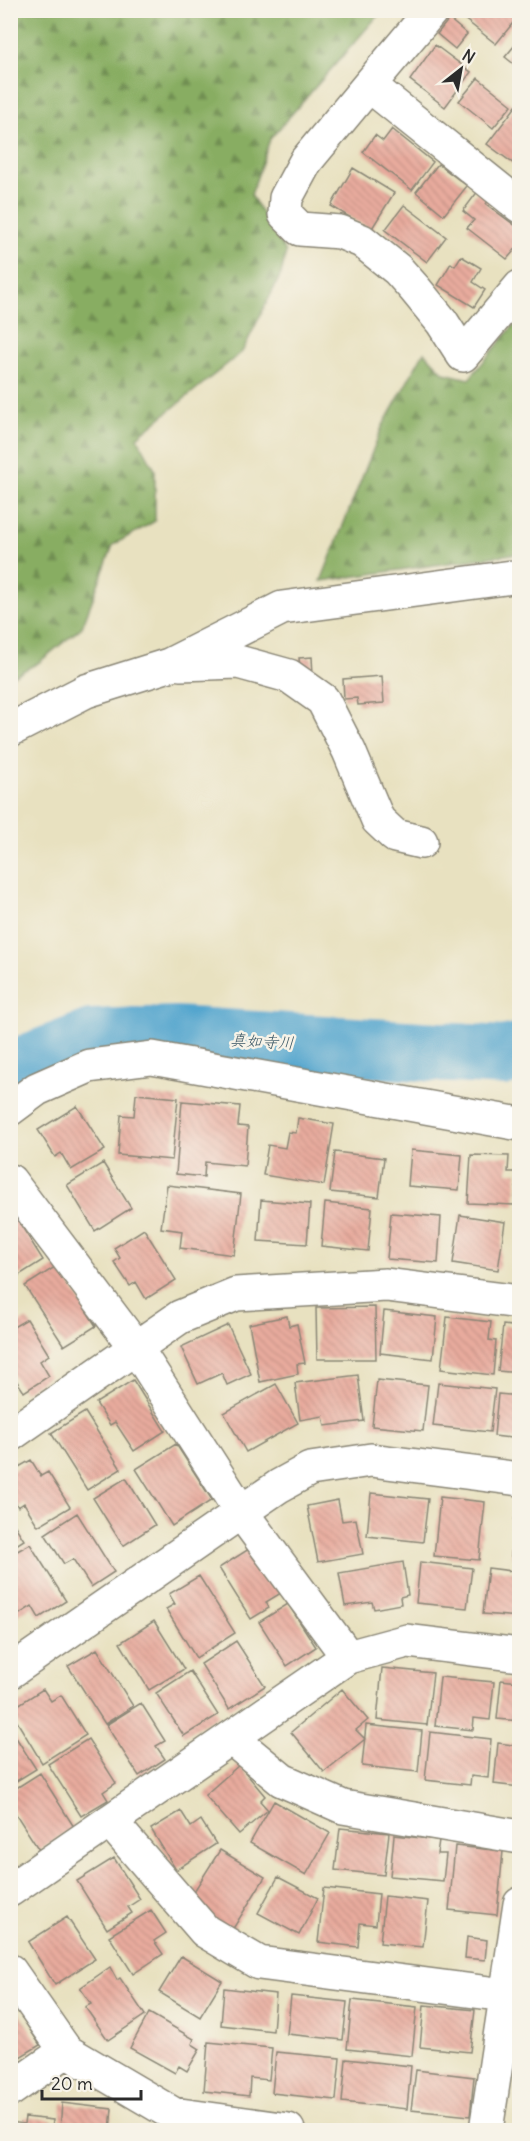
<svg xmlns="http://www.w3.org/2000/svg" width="530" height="2141" font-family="Delius,'Klee One',sans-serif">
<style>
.forest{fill:url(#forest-firs);stroke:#5a6c46;stroke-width:1.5}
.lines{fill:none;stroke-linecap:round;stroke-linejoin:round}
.river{stroke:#53a5ce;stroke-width:60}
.building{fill:url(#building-back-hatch)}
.minor-casing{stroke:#8a8676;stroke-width:36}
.tertiary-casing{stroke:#8a8676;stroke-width:36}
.minor{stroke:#fff;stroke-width:33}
.tertiary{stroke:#fff;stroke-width:33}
.labels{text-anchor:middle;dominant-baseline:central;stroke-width:5;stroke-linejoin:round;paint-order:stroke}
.water-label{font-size:16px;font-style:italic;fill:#395664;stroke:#f7f3e8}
</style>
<defs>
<pattern id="forest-firs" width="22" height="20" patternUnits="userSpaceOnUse" patternTransform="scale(1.5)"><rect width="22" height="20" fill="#88ad62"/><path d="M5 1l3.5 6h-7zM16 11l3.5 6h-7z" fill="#6f8d51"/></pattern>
<pattern id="building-back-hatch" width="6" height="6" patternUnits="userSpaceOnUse" patternTransform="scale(1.5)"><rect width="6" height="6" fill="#e8ab9d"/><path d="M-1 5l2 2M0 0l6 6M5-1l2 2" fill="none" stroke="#c79387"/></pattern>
</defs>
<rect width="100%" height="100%" fill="#f7f3e8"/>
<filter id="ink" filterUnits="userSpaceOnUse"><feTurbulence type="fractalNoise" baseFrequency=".0167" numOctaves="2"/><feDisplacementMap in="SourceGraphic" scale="12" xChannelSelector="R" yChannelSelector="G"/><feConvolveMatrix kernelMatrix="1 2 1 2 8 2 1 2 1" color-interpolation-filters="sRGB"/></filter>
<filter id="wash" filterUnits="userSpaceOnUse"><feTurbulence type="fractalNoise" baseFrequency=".008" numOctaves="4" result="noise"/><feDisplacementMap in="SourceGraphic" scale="24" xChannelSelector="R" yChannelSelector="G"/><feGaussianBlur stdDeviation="1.35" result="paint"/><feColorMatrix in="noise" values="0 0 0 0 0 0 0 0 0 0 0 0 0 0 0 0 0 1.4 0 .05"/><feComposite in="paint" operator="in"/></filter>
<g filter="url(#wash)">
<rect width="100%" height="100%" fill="#e8e1c0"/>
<path class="forest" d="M11,10L382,11L270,139L251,195L286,252L281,274L242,352L137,437L155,470V521L113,545L82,627L38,663L11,677Z
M519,319V553L321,581L382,427L424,352L444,373L469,379Z"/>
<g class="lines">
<path class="river" d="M10,1071L92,1039L175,1036L504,1056L520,1052"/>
</g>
<g id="blocks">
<path class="building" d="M460,10H508L517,18L496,44L458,14Z
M449,19L467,34L455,49L437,34Z
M520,39V69L505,57Z
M435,45L471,72L445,107L410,80Z
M478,78L512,105L493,128L459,101Z
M517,105L520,107V157L514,164L487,144Z
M392,129L433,162L412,190L363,152L375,135L383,141Z
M438,164L467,186L444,215L416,192Z
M353,168L394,193L371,230L331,206Z
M478,191L489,200L486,204L520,229V244L507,259L467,228L474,220L463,211Z
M404,205L446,237L427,262L385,230Z
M461,256L481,268L473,282L485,290L474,307L438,285L451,263L455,266Z
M312,657L313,675L301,676L299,658Z
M382,676L384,703L358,705L357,698L344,699L343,679Z
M136,1094L178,1098L172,1160L118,1155L121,1115L134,1116Z
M182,1101L240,1106L238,1126L248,1127L245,1166L205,1162L204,1177L176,1174Z
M77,1106L105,1150L71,1170L61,1153L55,1157L38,1130Z
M298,1118L334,1124L324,1185L263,1175L268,1145L285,1148L288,1132L296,1133Z
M411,1150L462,1155L459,1190L408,1186Z
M335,1152L384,1158L379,1197L330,1192Z
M471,1155L509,1156L508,1172H517L515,1205L468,1203Z
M103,1163L131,1208L95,1231L67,1185Z
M167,1185L241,1194L234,1255L180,1248L182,1231L161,1228Z
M261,1200L310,1204L307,1244L258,1241Z
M325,1203L372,1208L368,1251L321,1246Z
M10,1208L43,1260L13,1279L10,1275Z
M391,1213L441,1217L438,1263L387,1259Z
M460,1215L505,1222L498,1270L453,1263Z
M144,1229L176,1280L146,1299L136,1282L130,1286L114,1262L120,1258L114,1248Z
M58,1265L96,1326L64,1346L25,1286Z
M375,1307L376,1359H317L316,1308Z
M384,1311L437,1317L433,1359L380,1353Z
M287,1316L289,1326L297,1324L305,1363L297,1364L298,1374L260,1382L249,1324Z
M447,1317L491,1322L489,1340L496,1341L493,1375L441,1369Z
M27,1319L49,1355L40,1361L49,1376L24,1392L10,1371V1329Z
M228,1325L251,1374L227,1385L222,1373L198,1384L181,1347Z
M503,1325L520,1327V1373L498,1371Z
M358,1375L364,1421L325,1426L323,1416L300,1420L295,1383Z
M133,1380L165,1431L134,1451L115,1422L110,1425L96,1403Z
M377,1380L428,1385L423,1431L372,1426Z
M438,1383L495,1389L490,1432L433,1426Z
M276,1384L298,1423L246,1452L224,1413Z
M498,1394L520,1396V1439L494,1436Z
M85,1412L121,1469L87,1490L51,1433Z
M176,1444L212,1500L172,1526L136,1469Z
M31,1460L41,1476L48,1472L70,1507L38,1526L24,1503L18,1507L10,1494V1472Z
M126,1478L155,1525L123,1546L93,1498Z
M371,1493L428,1499L423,1542L367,1536Z
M440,1497L485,1502L479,1560L434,1556Z
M338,1500L342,1521L356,1519L363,1554L318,1562L307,1506Z
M77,1513L114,1572L91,1587L73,1559L64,1564L45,1534Z
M515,1514H520V1557L511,1556Z
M10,1518L24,1540L10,1549Z
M30,1544L66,1601L39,1618L32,1606L18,1615L10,1602V1555Z
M252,1547L281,1593L266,1602L269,1608L251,1619L219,1568Z
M403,1562L408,1595L400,1597L401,1604L374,1609L372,1602L345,1606L339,1573Z
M420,1562L472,1568L467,1608L416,1603Z
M488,1568L520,1572V1617L483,1614Z
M199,1576L235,1633L196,1658L166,1609L175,1604L169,1594Z
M288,1604L316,1647L287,1666L259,1622Z
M154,1621L184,1669L149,1690L120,1643Z
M236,1641L265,1686L229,1709L201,1664Z
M97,1649L133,1706L105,1724L68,1666Z
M382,1668L433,1673L427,1725L377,1720Z
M190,1671L218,1715L184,1736L156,1693Z
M440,1677L494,1682L490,1720L474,1718L473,1730L435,1726Z
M501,1680L520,1682V1721L497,1719Z
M43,1689L51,1701L61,1695L86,1735L42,1763L10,1710Z
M342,1689L368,1720L356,1730L365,1739L324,1772L291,1732Z
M141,1703L165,1741L156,1746L165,1759L139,1776L106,1725Z
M366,1725L422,1731L418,1772L362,1766Z
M10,1728L36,1769L10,1785Z
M430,1732L491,1739L488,1778L471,1776L470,1785L425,1780Z
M88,1739L116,1783L103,1792L108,1800L81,1816L48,1764Z
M498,1743L520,1746V1787L494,1784Z
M239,1765L265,1796L260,1801L268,1810L239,1834L205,1795Z
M40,1773L74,1827L39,1850L10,1805V1792Z
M274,1801L330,1833L306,1875L250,1843Z
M181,1811L191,1827L201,1820L216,1844L176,1870L151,1829Z
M340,1828L389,1833L384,1875L335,1870Z
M394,1835L439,1840L437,1854H446L443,1881L390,1876Z
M455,1846L503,1851L497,1915L449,1910Z
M220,1850L265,1877L231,1932L186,1904Z
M114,1858L140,1899L128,1907L132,1913L107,1929L77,1881Z
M278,1877L318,1898L299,1935L258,1913Z
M324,1888L379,1894L376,1925L360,1923L358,1947L318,1942Z
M385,1896L428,1901L423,1947L380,1943Z
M151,1910L166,1933L154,1941L163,1954L133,1974L109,1936Z
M67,1917L95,1959L55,1985L28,1942Z
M467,1937L487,1940L485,1960L465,1958Z
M181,1956L222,1981L200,2017L159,1992Z
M110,1967L117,1980L120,1978L145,2015L108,2040L85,2007L91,2004L80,1988Z
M224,1988L276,1994L273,2031L221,2025Z
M291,1996L347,2002L343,2040L287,2034Z
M10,1999L40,2045L10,2063Z
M352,2000L417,2007L412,2056L347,2049Z
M424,2005L475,2010L470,2052L420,2047Z
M149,2013L194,2039L192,2044L200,2049L187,2071L179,2066L175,2073L130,2048Z
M208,2042L272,2048L269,2080L250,2078L249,2096L204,2091Z
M276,2052L340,2058L336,2100L272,2093Z
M346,2059L411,2066L407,2109L342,2102Z
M416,2070L474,2077L470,2116L411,2110Z
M62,2103L112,2109L110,2130H60Z
M25,2117L53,2120L52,2130H10V2122L24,2124Z"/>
</g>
</g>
<g filter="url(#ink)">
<use href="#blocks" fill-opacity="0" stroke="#8a8676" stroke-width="1.5"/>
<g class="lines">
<defs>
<path id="minor" d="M369,85L432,10
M520,206L369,85L306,161L286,198L285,214L300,229L340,232L362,241L398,270L415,289L442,322L463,355L520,287
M180,664L238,662L289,676L323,700L349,751L378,820L395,836L421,842
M10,730L86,691L169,665L282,608L520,576
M10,1109L37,1089L89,1066L152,1058L520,1124
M10,1181L136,1348L241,1512L348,1657
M10,1435L180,1317L236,1294L386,1285L520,1302
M10,1672L241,1512
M231,1738L282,1780L343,1807L520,1837
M110,1821L205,1931L259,1963L505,1995
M10,1890L348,1657L407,1641L520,1655
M10,1971L66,2051L173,2114L288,2130
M10,2090L66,2051
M486,2130L520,1904"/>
<path id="tertiary" d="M241,1512L279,1486L310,1469L371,1460L520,1479"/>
</defs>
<use href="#minor" class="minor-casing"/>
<use href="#tertiary" class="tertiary-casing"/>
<use href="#minor" class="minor"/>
<use href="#tertiary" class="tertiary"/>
</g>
</g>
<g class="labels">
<g class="water-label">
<text transform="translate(262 1041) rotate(3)">真如寺川</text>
</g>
</g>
<rect width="530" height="2141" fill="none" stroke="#f7f3e8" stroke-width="36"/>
<g transform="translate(461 69) rotate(31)" stroke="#f7f3e8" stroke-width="4.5" paint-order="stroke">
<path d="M0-4.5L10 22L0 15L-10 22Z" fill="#2b2b2b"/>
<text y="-9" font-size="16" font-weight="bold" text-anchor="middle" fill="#2b2b2b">N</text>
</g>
<path d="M42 2090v9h99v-9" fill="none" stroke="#2b2b2b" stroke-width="3"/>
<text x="51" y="2090" font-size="18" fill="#2b2b2b" stroke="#f7f3e8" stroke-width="4.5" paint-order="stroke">20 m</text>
</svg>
